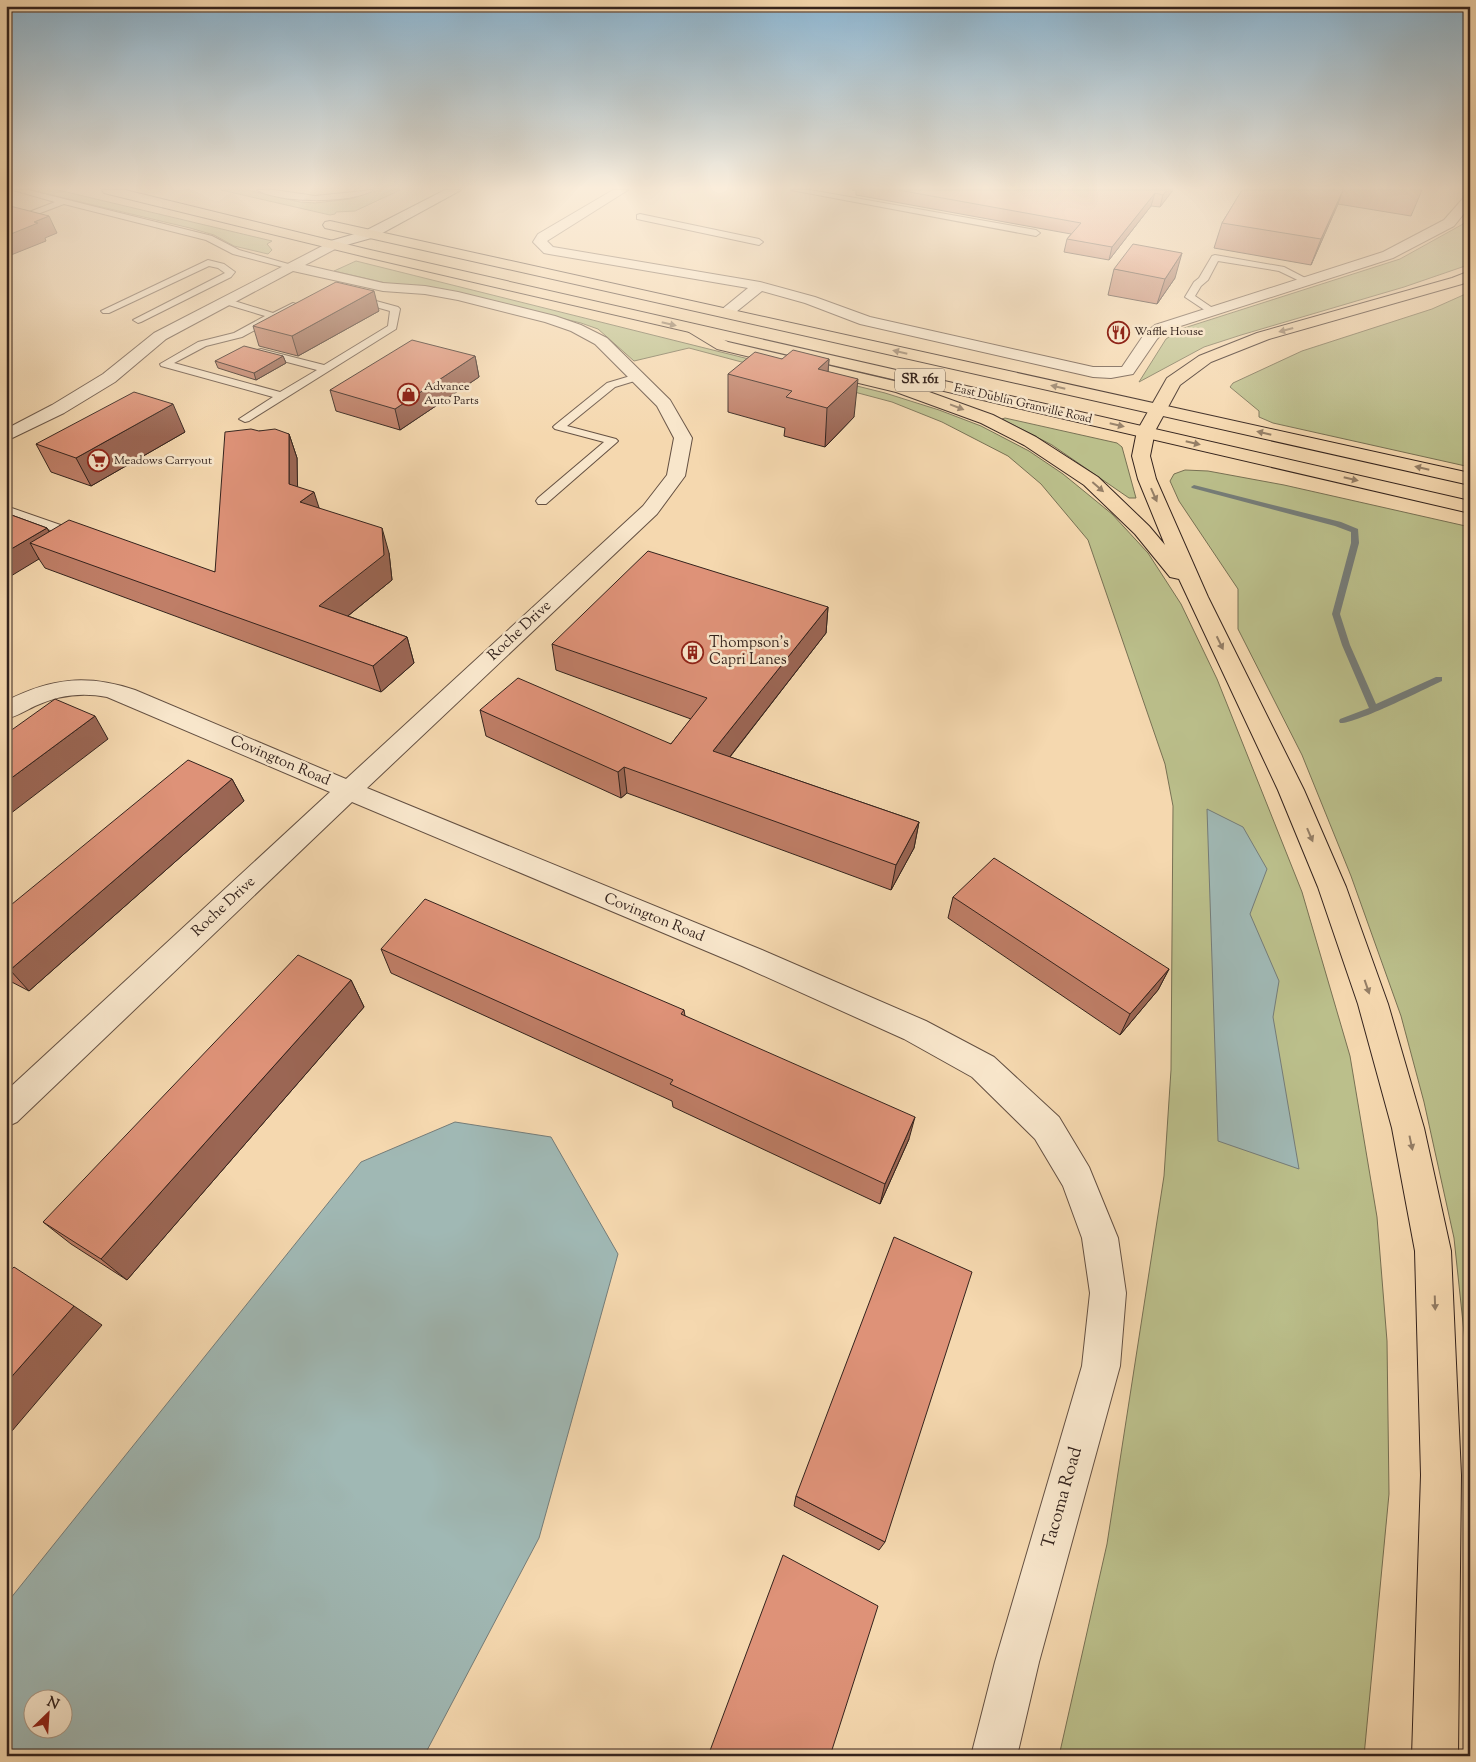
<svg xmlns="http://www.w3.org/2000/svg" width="1476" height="1762" font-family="'Sorts Mill Goudy',serif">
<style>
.green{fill:#bbbf8b;stroke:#787154}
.water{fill:#a0b8b4;stroke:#757c78;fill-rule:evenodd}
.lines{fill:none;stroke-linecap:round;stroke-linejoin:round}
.stream{fill:#757c78;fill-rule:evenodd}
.service-casing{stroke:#645042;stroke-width:2}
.minor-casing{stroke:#645042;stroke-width:2}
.secondary-casing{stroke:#34231d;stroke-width:2}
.primary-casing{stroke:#34231d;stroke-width:2}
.motorway-casing{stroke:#34231d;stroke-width:2}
.service{fill:#f8e6cb;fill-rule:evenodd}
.minor{fill:#f8e6cb;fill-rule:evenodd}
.secondary{fill:#f8e6cb;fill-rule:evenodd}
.primary{fill:#f5d8af;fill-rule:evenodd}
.motorway{fill:#f5d8af;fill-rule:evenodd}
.wall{fill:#bf7e67;stroke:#34231d}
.shaded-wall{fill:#9b6654;stroke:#34231d}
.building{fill:#de9278;stroke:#34231d}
.oneway{fill:#947e66}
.labels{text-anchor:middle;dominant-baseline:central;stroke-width:5;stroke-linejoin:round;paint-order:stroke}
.far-poi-label{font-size:12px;fill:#34231d;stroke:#f8e6cb;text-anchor:start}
.far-street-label{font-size:12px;fill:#34231d;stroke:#f8e6cb}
.shield{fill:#f8e6cb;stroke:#6f5e51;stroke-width:1}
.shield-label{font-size:14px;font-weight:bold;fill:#34231d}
.street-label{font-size:15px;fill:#34231d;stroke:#f8e6cb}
.poi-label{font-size:15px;fill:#34231d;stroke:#f8e6cb;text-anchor:start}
.near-street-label{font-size:18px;fill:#34231d;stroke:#f8e6cb}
</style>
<rect width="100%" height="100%" fill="#f5d8af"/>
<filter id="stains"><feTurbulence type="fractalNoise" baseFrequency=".004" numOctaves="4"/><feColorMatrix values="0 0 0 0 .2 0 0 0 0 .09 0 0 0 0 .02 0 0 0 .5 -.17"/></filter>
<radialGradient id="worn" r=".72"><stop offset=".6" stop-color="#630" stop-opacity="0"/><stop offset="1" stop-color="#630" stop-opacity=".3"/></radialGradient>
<path class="green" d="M30,190H58L272,241L267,244L272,250L268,254L234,246L214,235L190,228Z
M221,190H247L300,202L315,203L350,199L379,190H400L355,211L336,212L335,214L330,215Z
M1470,214V264L1468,265L1404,287L1241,335L1204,347L1139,382L1166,339L1181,329L1400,259L1463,224Z
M356,261L885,393L939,410L981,426L1029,451L1063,474L1112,514L1148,553L1181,604L1217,679L1302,892L1350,1056L1377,1217L1387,1341L1389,1494L1364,1756H1059L1107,1544L1164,1176L1171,1070L1173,806L1165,764L1088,540L1041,484L1008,456L942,422L892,402L689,348L634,361L598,329L581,323L442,289L390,284L334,271Z
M1470,292V467L1273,423L1259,417V411L1230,387L1233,383L1302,351L1432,309Z
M1005,418L1117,443L1122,447L1136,498H1129L1052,445L1002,419Z
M1185,470L1208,471L1284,485L1470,527V1389L1454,1238L1424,1102L1401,1016L1351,876L1302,755L1238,629V589L1179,501L1170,481L1174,474Z"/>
<path class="water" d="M1207,809L1243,827L1267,869L1250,914L1279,981L1273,1017L1299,1169L1218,1141Z
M455,1122L551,1137L618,1254L539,1538L424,1756H6V1604L361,1162ZM32,1700H62V1730H32Z"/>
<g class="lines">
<path class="stream" d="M1194,485L1341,522L1358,529L1359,543L1340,614L1350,645L1376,704L1436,677H1442V681C1425,689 1353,725 1340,723L1339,721L1340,719L1369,708L1342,645L1332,614L1351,543V532L1335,526L1192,488L1191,487Z"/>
<defs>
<path id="service" d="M13,190H28L212,236L239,250L299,267L294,270L233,254L206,240L64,204L6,226V221L55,202Z
M257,190H274L315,196L373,190C351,204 279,203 257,190Z
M791,190H810L1036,230L1040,233L1036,236Z
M640,214L759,239L763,242L759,245L637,219V215Z
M1215,255L1284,267L1311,281L1306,284L1279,271L1218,261L1208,280L1201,286L1195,296L1217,311L1215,313H1209L1185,297L1194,282L1199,278L1212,256Z
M208,260L224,264L235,272L231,277L141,322L138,323L133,320L225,273L218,268L209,266L109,313H103L101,311Z
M354,295L398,307L400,309L396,329L249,421L245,422L239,419L273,397L161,366L160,364L198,342L234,333L265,316L222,303V299H228L273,313L293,303L296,304V308L242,337L206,346L174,363L280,392L317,370L257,354V350L261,349L324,365L388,326L390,311L351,300V296Z
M637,374L642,377L641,379L615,387L567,426L616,439L618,441L616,443L546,504H538L536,501L538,498L604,442L555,429L553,427L555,425L607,383Z
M6,506L72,529L74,532L68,536L64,535L6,514Z"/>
<path id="minor" d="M613,190H628L547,241L553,247L760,282L815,297L870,317L1093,367H1122L1145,333L1155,325L1383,252L1444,220L1466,195L1470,194V206L1454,226L1393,258L1165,331L1157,339L1133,374L1111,378L1093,377L860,324L805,303L762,291L731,316H721L718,313L721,310L748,288L549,254L544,253L533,242L538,234Z
M332,241L339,245L337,248L305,265L383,283L425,286L458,292L555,316L581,325L607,338L670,400L692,438L685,476L657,514L367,788L762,950L926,1021L994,1057L1059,1117L1089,1167L1118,1238L1126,1293L1120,1366L1039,1662L1017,1756H971L995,1662L1082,1366L1090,1293L1082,1238L1063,1186L1035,1139L972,1077L904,1039L742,966L352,802L17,1122L6,1127V1091L330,792L107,697C81,692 59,695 35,706C25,711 17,716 6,719V701C51,678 87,674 135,690L346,779L643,506L667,475L674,438L657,406L595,344L571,331L545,322L458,300L425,294L383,291L293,271L166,339L115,382L64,413L6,441V429L52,405L103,374L154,333Z"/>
<path id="secondary" d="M445,190H461L375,237L332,249L325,245L327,242L365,231Z"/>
<path id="primary" d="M102,190H125L366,249L1470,501V513L366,257L104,193Z
M330,221L1470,473V485L325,228L323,225L325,222Z"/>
<path id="motorway" d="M1470,271V281L1462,284L1269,339L1211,362L1180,385L1155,431L1150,456L1156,479L1208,597L1304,790L1346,887L1388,1004L1424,1128L1451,1251L1461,1475L1458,1756H1412L1421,1475L1415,1251L1392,1128L1358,1004L1318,887L1278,790L1179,579L1170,577L1135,534L1084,485L1024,445L981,423L896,392L717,349L689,332L686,329L689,326H699L728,342L907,384L993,415L1036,437L1098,477L1149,526L1165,545L1138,479L1132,456L1137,431L1167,378L1199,356L1257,333L1452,278Z"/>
</defs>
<use href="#service" class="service-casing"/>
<use href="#minor" class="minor-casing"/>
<use href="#secondary" class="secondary-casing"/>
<use href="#primary" class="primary-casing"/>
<use href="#motorway" class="motorway-casing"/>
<use href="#service" class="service"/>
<use href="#minor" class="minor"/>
<use href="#secondary" class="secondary"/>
<use href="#primary" class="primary"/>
<use href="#motorway" class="motorway"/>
</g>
<path class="wall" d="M852,190H1173L1160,207L1151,206L1109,260L1064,252L1067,239L1071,234L856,195V191Z
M1242,190H1422L1411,216L1338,204L1311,265L1214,248L1222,223Z
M1114,269L1175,278L1157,304L1108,295Z
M379,311L298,356L259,346L253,326Z
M283,356L286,363L256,380L218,368L215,361Z
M475,356L479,377L400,430L336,411L330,390Z
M782,359H829L828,371L854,417L825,447L784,436L785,428L728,412V374Z
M259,431L289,434L297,458V487L319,508L389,553L392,580L348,616L407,637L414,663L381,692L45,568L39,559L6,513L47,528L49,532L215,572Z
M185,432L91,486L51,472L36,444Z
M828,607L826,633L730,757L919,822L914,848L891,890L627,793L621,798L486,736L480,710L671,744L691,719L556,670L552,644Z
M232,779L244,801L29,991L6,979V909Z
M953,897L1169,969L1158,990L1120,1035L948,918Z
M381,949L684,1010L685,1016L909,1139L880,1204L673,1107L672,1101L391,973Z
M351,980L364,1007L127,1280L71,1244L43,1222Z
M796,1496L885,1542L879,1550L794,1506Z"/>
<path class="shaded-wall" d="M1167,190H1173L1160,207L1163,195Z
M1343,190L1338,204L1311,265L1321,239Z
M1155,193L1151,206L1109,260L1112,247Z
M49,216L57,233L45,238L46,241L6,257V236L34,222Z
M1182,253L1175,278L1157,304L1165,279Z
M374,291L379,311L298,356L292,336Z
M283,356L286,363L256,380L254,373Z
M475,356L479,377L400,430L395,409Z
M829,359L826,397L818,369Z
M858,379L854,417L825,447L827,408Z
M173,404L185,432L91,486L76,458Z
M289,434L297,458L298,509L289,484Z
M314,492L322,517L300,502Z
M47,528L58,548L30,543L39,559L6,579V552Z
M382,528L389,553L392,580L328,632L319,606Z
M828,607L826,633L714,777L713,751Z
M407,637L414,663L381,692L373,666Z
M95,716L108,739L6,817V782Z
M624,767L627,793L621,798L618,772Z
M232,779L244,801L29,991L10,970Z
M919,822L914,848L891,890L896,865Z
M1169,969L1158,990L1120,1035L1130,1014Z
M351,980L364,1007L127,1280L101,1259Z
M915,1117L909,1139L880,1204L885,1184Z
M74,1306L102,1325L6,1438V1383Z"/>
<path class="building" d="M898,190H1167L1163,195L1155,193L1112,247L1067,239L1081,223Z
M1242,190H1343L1321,239L1222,223Z
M10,206L49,216L34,222L38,223L6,236V208Z
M1133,244L1182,253L1165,279L1114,269Z
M336,282L374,291L292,336L253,326Z
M412,340L475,356L395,409L330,390Z
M244,346L283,356L254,373L215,361Z
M793,350L829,359L818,369L858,379L827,408L786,397L792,391L728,374L755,352L782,359Z
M134,392L173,404L76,458L36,444Z
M251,429L259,431L275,429L289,434V484L314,492L300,502L382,528L384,555L319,606L407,637L373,666L30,543L69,520L215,572L225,432Z
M6,513L47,528L6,552Z
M648,551L828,607L713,751L919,822L896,865L624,767L618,772L480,710L518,678L671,744L707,698L552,644Z
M55,699L95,716L6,782V734Z
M188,760L232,779L10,970L6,968V909Z
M994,858L1169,969L1130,1014L953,897Z
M425,899L684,1010L681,1014L915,1117L885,1184L670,1084L673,1080L381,949Z
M298,955L351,980L101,1259L43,1222Z
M894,1237L972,1272L885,1542L796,1496Z
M14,1267L74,1306L6,1383V1275Z
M783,1555L878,1606L830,1756H708Z"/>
<defs><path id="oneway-solid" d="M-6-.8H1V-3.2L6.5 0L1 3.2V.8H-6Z" transform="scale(1.25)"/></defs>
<g class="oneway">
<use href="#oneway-solid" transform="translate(669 324) rotate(13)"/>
<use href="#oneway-solid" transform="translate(1286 330) rotate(165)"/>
<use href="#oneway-solid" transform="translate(900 352) rotate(-167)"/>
<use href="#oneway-solid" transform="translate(1058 387) rotate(-167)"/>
<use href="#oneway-solid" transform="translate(957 407) rotate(21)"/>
<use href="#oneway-solid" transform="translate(1117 425) rotate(13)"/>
<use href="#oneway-solid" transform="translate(1264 433) rotate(-167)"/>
<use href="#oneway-solid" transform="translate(1193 443) rotate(13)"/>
<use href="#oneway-solid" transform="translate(1422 468) rotate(-167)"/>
<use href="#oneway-solid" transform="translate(1351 479) rotate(13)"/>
<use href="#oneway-solid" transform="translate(1098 487) rotate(41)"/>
<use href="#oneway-solid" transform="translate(1154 495) rotate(66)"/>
<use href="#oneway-solid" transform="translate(1220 643) rotate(64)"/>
<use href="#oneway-solid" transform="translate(1310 835) rotate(67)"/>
<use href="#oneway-solid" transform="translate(1367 987) rotate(71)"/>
<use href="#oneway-solid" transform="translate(1411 1143) rotate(78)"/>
<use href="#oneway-solid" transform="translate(1435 1303) rotate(88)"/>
</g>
<linearGradient id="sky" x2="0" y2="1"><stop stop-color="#8bb6d3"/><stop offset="0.43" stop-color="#faeddb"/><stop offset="1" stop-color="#faeddb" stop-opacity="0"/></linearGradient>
<rect width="1476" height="437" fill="url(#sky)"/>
<defs>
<symbol id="restaurant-ring" viewBox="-11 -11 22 22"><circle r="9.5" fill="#f8e6cb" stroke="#8f2418" stroke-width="1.5"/><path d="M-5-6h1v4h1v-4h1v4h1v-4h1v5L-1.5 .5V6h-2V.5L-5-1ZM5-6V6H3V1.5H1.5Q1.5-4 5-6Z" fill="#8f2418"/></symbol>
<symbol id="shop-ring" viewBox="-11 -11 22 22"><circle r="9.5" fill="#f8e6cb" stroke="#8f2418" stroke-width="1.5"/><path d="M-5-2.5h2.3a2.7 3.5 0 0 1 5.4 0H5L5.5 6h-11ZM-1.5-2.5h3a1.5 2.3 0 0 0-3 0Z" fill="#8f2418"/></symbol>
<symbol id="supermarket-ring" viewBox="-11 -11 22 22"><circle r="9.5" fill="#f8e6cb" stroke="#8f2418" stroke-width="1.5"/><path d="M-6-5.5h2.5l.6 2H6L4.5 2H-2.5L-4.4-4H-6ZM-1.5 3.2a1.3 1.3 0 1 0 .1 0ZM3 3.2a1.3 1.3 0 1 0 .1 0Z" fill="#8f2418"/></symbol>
<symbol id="building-ring" viewBox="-11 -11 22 22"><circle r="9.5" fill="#f8e6cb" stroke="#8f2418" stroke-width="1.5"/><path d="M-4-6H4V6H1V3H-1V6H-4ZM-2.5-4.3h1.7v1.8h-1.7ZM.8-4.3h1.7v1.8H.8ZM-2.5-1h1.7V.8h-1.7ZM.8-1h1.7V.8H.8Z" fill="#8f2418"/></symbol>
</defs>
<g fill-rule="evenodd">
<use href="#restaurant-ring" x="1106" y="320" width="25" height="25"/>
<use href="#shop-ring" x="396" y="382" width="25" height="25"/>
<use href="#supermarket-ring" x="86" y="448" width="25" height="25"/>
<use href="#building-ring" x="680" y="640" width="25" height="25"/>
</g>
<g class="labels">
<g class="far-poi-label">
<text x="1134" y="332">Waffle House</text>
<text x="424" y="387">Advance<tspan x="424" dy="14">Auto Parts</tspan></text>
<text x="114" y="461">Meadows Carryout</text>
</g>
<g class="far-street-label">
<text transform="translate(1023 404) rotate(13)">East Dublin Granville Road</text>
</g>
<rect class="shield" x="895" y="368.5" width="50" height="23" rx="4"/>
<g class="shield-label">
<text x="920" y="380">SR 161</text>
</g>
<g class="street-label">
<text transform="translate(520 631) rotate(-43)">Roche Drive</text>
<text transform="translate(280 761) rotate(23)">Covington Road</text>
<text transform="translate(224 907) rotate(-43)">Roche Drive</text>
<text transform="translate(654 918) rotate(22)">Covington Road</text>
</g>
<g class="poi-label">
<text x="709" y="643">Thompson's<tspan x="709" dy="17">Capri Lanes</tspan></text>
</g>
<g class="near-street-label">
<text transform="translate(1063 1498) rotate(-74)">Tacoma Road</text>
</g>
</g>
<rect width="1476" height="1762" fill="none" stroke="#f5d8af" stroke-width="25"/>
<rect x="8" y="8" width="1461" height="1747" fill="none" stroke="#34231d" stroke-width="2.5"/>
<rect x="12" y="12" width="1451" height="1737" fill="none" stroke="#34231d"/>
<g transform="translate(48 1714) rotate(25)"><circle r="24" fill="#f8e6cb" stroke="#aa9885"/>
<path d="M0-4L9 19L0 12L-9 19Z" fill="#8f2418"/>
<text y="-8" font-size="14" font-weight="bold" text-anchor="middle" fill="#34231d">N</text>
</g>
<rect width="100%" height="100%" filter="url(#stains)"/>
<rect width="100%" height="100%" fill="url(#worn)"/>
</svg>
